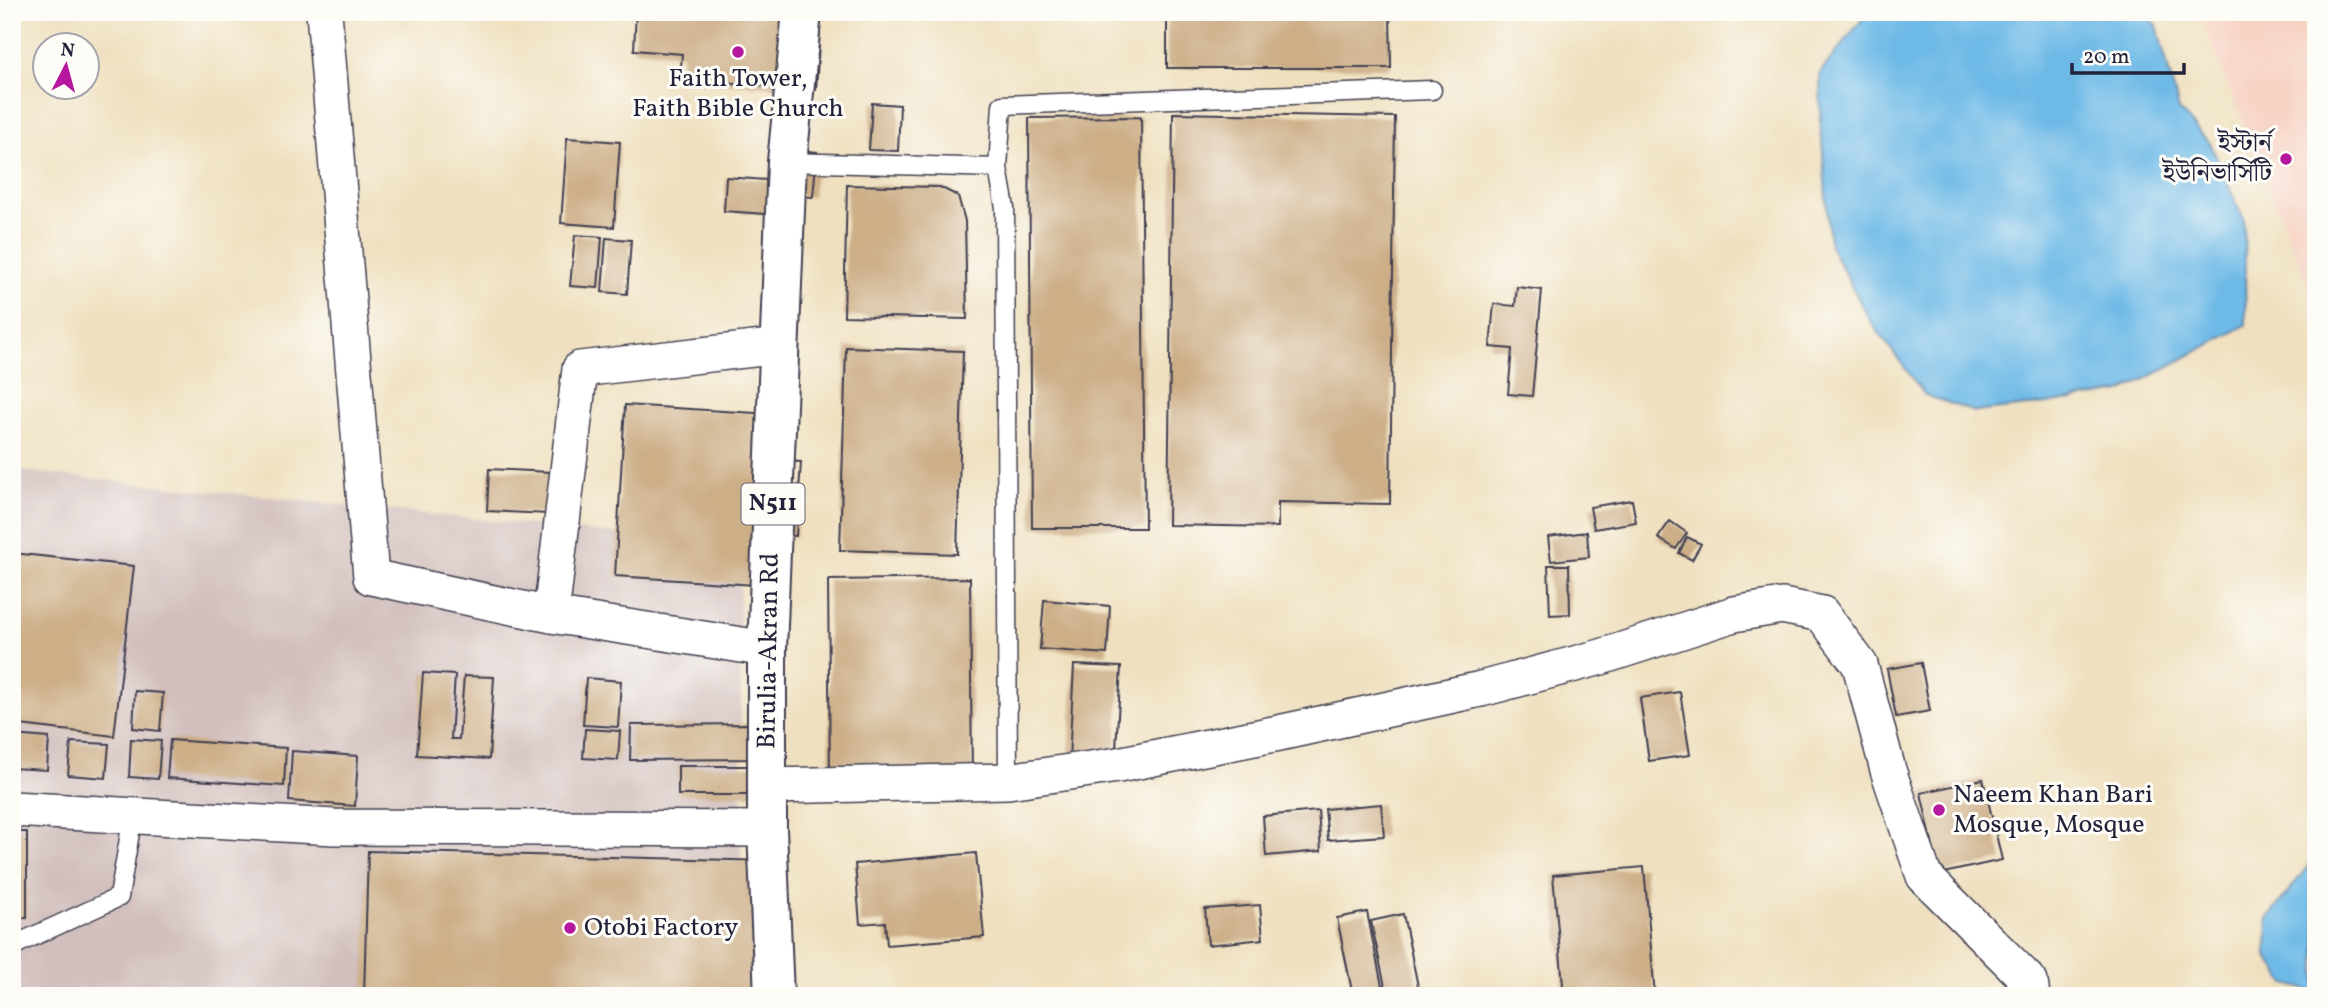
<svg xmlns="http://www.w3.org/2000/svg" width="2328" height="1008" font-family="Vollkorn,'Noto Serif Bengali',serif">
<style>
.built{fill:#f6d2c3}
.industrial{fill:#d1bfbd}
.water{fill:#6ebae7;stroke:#486e91;stroke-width:2}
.building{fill:#ccae87}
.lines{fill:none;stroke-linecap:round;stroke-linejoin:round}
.lane-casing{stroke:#413e4f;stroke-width:21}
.street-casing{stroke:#413e4f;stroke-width:38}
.highway-casing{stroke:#413e4f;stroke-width:42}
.lane{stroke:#fff;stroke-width:18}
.street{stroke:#fff;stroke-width:35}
.highway{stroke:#fff;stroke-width:38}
.poi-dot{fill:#b5179e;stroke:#fdfcf7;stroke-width:2.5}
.labels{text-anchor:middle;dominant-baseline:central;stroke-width:6;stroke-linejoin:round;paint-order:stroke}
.shield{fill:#fdfcf7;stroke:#646373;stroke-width:2}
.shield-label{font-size:24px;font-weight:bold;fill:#22223b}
.poi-label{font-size:26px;fill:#22223b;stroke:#fdfcf7;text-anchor:start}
.street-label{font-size:26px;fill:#22223b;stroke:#fdfcf7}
</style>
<rect width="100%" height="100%" fill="#fdfcf7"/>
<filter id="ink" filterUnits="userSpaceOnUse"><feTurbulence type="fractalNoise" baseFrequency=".0143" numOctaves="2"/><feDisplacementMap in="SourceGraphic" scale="14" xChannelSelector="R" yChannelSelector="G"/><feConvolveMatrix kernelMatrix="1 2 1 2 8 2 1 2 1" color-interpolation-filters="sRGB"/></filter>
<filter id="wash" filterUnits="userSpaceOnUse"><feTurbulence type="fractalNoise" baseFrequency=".00686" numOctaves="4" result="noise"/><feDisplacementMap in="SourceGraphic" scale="28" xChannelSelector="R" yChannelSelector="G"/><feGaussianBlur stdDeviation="1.57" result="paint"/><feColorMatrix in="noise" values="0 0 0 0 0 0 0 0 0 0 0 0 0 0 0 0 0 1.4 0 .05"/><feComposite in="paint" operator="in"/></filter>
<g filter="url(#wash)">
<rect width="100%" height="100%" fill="#efe0c0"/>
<path class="built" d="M2199,12H2316V305Z"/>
<path class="industrial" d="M12,470L739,547L742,828L734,996H12Z"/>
<path class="water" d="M1868,12H2143L2157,26L2179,110L2210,143L2244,220L2246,325L2121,392L2046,404L1975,412L1925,395L1871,322L1830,246L1821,128L1820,73Z
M2316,859V992L2286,984L2267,956L2268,918L2312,861Z"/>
<g id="blocks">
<path class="building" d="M636,12H821L816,90L680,80L682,54L634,50Z
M1167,12H1390L1391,68H1167Z
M872,103L900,105L898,151L869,150Z
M1173,113L1395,117L1390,504L1278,502V527L1168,525Z
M1141,117L1145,528H1032L1029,118Z
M567,138L620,142L614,227L561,223Z
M785,149L817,152L813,197L781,195Z
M726,177L780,181L778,215L724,211Z
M847,185L940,187L958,196L965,221L967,319L844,316Z
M575,235L602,237L598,288L570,286Z
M606,238L631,240L627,294L602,292Z
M1517,287L1542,290L1532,396L1508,394L1512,349L1490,347L1494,304L1515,306Z
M846,347L963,351L957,554L840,550Z
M625,405L774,414L771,460L801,462L796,536L776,535L773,586L615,576Z
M489,469L551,472L549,514L487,511Z
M1632,500L1636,522L1594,529L1590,507Z
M1670,521L1687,533L1676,549L1658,538Z
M1587,532L1589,557L1551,561L1548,537Z
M1687,537L1701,544L1692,560L1679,553Z
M12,553L134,566L114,736L12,724Z
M1548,565H1569L1570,614L1550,615Z
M970,578L972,777L830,779L828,580Z
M1044,600L1110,606L1107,654L1040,649Z
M1921,663L1930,711L1896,717L1887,669Z
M1074,665L1121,667L1114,781L1068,779Z
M423,673L455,675L451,739H459L464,676L494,677L489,759L417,755Z
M586,678L621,681L618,727L583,725Z
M135,691L163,693L160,731L133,728Z
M1680,692L1690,755L1649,761L1640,698Z
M752,724V759L630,760L631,725Z
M585,729L620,731L618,760L583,758Z
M12,735L49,738L47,770L12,768Z
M131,739L161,741L158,779L129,777Z
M170,740L286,748L284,786L167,778Z
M71,742L109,744L106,778L68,775Z
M292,751L358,756L355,806L289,801Z
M678,766H769V795H678Z
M1983,779L2002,860L1939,874L1921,793Z
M1381,804L1384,836L1328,840L1325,809Z
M1318,811L1321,851L1266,856L1263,816Z
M12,832H27V918H12Z
M368,851L775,861L772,996H364Z
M976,853L984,937L887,945L885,922L860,924L855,864Z
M1644,867L1655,996H1564L1553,875Z
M1260,905L1263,939L1208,945L1205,909Z
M1367,912L1384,996H1353L1337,918Z
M1403,914L1420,996H1387L1371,921Z"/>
</g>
</g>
<g filter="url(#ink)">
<use href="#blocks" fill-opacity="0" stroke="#413e4f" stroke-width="2"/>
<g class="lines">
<defs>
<path id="lane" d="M787,162L998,168L1005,208L1008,781
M998,168L1002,105L1432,90
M12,949L19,943L119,897L133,815"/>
<path id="street" d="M324,12L371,577L551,615L767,649
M551,615L580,369L779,346
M768,786L1008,781L1118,765L1279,733L1481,689L1601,657L1734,614L1782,606L1822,614L1860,665L1888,770L1924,876L2030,982L2032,996
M12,809L334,827L767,829"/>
<path id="highway" d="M774,996L767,829V649L787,162L802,12"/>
</defs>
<use href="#lane" class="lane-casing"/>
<use href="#street" class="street-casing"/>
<use href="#highway" class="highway-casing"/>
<use href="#lane" class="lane"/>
<use href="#street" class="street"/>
<use href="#highway" class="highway"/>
</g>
</g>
<g class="poi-dot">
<circle cx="738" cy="52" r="7"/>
<circle cx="2286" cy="159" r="7"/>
<circle cx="1939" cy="810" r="7"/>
<circle cx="570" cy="928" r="7"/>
</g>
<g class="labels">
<rect class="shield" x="741.5" y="483.5" width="63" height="41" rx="5"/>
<g class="shield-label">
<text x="773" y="504">N511</text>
</g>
<g class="poi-label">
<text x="738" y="79" text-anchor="middle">Faith Tower,<tspan x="738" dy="30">Faith Bible Church</tspan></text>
<text x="2272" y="144" text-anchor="end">ইস্টার্ন<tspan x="2272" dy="30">ইউনিভার্সিটি</tspan></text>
<text x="1953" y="795">Naeem Khan Bari<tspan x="1953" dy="30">Mosque, Mosque</tspan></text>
<text x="584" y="928">Otobi Factory</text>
</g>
<g class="street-label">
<text transform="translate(769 651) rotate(-89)">Birulia-Akran Rd</text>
</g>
</g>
<rect width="2328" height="1008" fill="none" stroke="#fdfcf7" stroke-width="42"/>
<g transform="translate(66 66) rotate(6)"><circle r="33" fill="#fdfcf7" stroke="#a5a5ac" stroke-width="2"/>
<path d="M0-5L12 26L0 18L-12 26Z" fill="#b5179e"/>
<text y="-10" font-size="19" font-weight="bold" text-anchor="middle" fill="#22223b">N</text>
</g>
<path d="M2072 63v10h112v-10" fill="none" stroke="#22223b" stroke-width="3.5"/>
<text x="2083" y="63" font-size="21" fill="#22223b" stroke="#fdfcf7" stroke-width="5" paint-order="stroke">20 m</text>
</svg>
